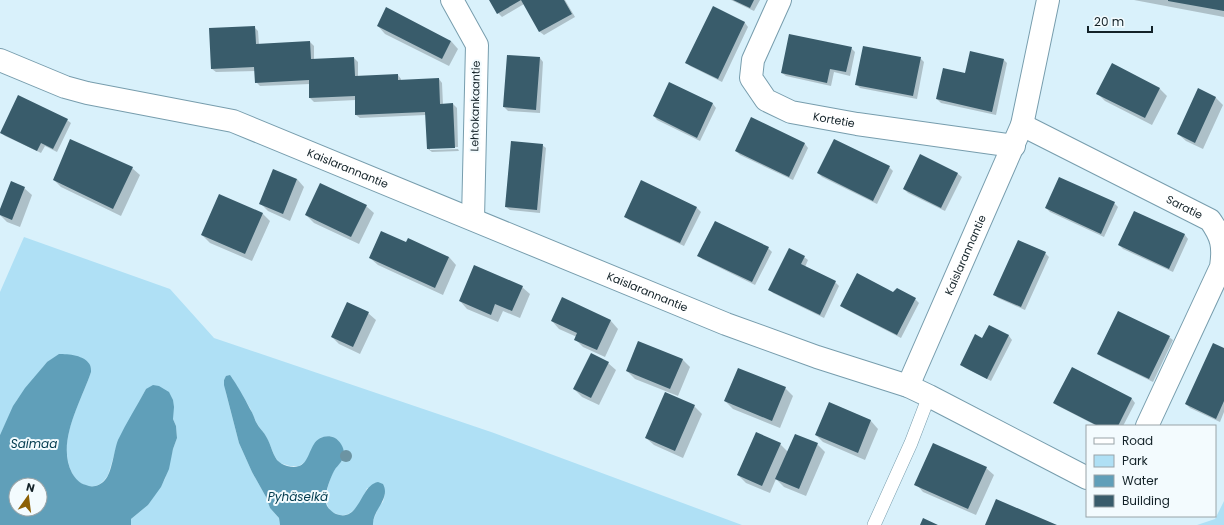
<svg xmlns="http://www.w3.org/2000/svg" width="1224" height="525" font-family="Poppins,sans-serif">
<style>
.green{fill:#afe0f5}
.water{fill:#609fb9;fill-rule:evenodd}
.shadow{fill:#0003}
.building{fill:#395c6b}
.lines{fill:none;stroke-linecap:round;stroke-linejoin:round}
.lane-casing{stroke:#779dad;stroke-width:14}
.street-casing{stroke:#779dad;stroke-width:24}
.lane{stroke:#fff;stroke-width:13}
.street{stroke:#fff;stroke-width:22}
.tree{fill:#6c94a3}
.labels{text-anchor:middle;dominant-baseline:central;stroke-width:4;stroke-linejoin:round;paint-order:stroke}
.street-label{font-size:11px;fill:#132228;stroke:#f3fbfe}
.water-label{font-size:12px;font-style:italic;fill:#003a4d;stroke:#f3fbfe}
</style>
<rect width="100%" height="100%" fill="#d9f1fb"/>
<path class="green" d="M24,237L170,289L214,338L494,433L742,525H373V521L379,506L383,502L385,494L367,488C364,496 361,505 354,510C349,514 344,517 337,514C319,509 328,483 334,470C336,466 342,463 343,458C344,453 340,445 338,440L330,436L320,438L306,461L299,466H290L280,463L275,457L267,438L256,422L250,408L232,378L224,379L226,393L239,443L252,472L266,497L270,508L279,518L280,525H131V519L148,505L165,479L173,449L177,438L176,426L173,419V413L146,389L118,442L108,475C104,482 97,488 88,486C80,484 76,480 72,473C56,441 81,402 91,372L90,365L47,362L17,400L0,435V292Z
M1224,501V525H1197L1215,519Z"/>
<path class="water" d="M59,354C68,354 85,355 90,365C91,367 91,370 91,372C81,402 56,442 72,473C76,479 79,483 86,485C92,488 100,486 105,480C112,473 114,450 118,440C126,423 137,406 146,389L153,385L159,386L169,392L173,400L174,407L173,419L176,426L177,438L173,449L169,469L161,487L148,505L131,519V525H0V435L13,406L25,388L42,368L47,362ZM16,485H40V509H16Z
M230,375C237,385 244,397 250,409C253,413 254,418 256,422C259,428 264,432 267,438C271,445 272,453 277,460C280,463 283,465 287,466C307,471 307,455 314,444C318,437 328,434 335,438C343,443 347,454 341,462C339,465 336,467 334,471C330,479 324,494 326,503C327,508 332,512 336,514C360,523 360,485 378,482L383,484C391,499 372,510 373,525H280L279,518L270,508L266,497L252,472L239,443L224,385V380L226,376Z"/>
<path class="shadow" d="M491,0H565L575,17L544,35L540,32L524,4L502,17L498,13Z
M731,0H760L754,11Z
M1134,0H1224V17Z
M713,8L745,23L748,27L722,82L690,66L687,63Z
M378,26L451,41L458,49L449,66L385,34Z
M254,27L258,31L259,45L310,42L314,46V60L354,58L358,62V77L398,75L401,79V81L439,79L442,83L443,105L453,104L457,108L458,147L430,148V150L458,149L459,151L432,152L428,149L426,115L360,118L356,115V100L314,102L310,98V84L260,86L256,82V71L216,72L212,69Z
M851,48L855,52L850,76L834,72L831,86L786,76L782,73Z
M540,58L543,62L540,113L508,111L504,107Z
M920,58L924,62L917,99L860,88L856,84Z
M1004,60L1007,63L996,115L941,103L937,99L966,74Z
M670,83L713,104L716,108L700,141L657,120L654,116Z
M1160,89L1167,96L1152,125L1105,101L1098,94Z
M1199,90L1216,98L1223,105L1203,149L1186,141L1178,134Z
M752,118L805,144L808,148L793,180L740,155L736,151Z
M67,120L71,123L57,152L45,146L41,153L5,136L1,133Z
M542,145L546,148L540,213L510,210L506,207Z
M921,156L958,174L962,177L945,211L908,193L904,189Z
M889,167L893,171L877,204L822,177L818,173Z
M132,168L140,175L121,216L61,187L54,180Z
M297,179L304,187L290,221L268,211L260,203Z
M642,182L697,208L701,212L684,246L629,220L625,216Z
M24,188L32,195L20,227L7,222L0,215V211Z
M1114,203L1118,207L1104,237L1050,212L1046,208Z
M366,206L374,213L359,244L314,223L306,215Z
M1135,212L1185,235L1188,239L1173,272L1123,249L1119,245Z
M263,214L270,221L252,261L210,243L202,235Z
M406,244L449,257L456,265L443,295L378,265L370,258Z
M768,248L772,252L755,285L702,259L699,255Z
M1045,253L1049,257L1025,310L998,298L995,295Z
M804,257L808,260L805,267L835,282L839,286L824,318L773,293L770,290Z
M522,287L530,294L520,318L503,311L498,322L467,309L460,301Z
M893,293L915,299L919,303L901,338L845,309L841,306Z
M562,299L611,321L618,329L605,357L583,347L575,339L577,337L559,329L552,321Z
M368,313L376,320L360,354L339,344L332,337Z
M989,326L1009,336L1012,340L991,381L965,368L961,364L983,339Z
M1169,337L1173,340L1153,382L1102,357L1098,354Z
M1224,349V412L1220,422L1190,408L1186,404Z
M682,359L690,367L678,396L635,379L627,371Z
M608,363L616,370L599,405L582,397L574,389Z
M1072,369L1132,399L1135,403L1123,426H1097L1058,406L1054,403Z
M785,388L793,396L780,428L733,409L725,401Z
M829,404L871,421L878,429L865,460L823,442L816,435Z
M694,406L702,414L683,458L654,445L646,438Z
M780,444L788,452L817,444L825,452L806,496L784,487L776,479L770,493L746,483L738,475Z
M986,468L994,475L976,515L923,492L916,484Z"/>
<path class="building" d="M489,0H564L572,14L539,32L521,0L497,14Z
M733,0H754L750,8Z
M1168,0H1224V11L1168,1Z
M713,6L745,22L718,79L685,63Z
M386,7L451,41L442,59L377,26Z
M255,26L256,44L310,41L311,59L354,57L355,76L398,74V80L439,78L440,104L453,103L455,148L427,149L425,112L355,115V96L309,98V80L255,83L254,67L211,69L209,28Z
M789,34L852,47L846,72L830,69L827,83L781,73Z
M863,46L921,57L913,96L855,85Z
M970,51L1004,59L992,112L936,99L943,68L965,73Z
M507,55L540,57L536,110L503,107Z
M1112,63L1160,88L1145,118L1096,94Z
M669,82L713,103L697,138L653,116Z
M1198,88L1216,97L1195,143L1177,134Z
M18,95L68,119L53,149L41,143L37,151L0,133Z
M751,117L805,143L789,177L735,151Z
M70,139L133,167L113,209L53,180Z
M834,139L890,166L873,201L817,173Z
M511,141L543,144L537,210L505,207Z
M920,154L958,173L941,208L903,189Z
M273,169L297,179L283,214L259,204Z
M1059,177L1115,202L1101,234L1045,208Z
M641,180L697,207L680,243L624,217Z
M11,181L25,187L12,220L0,215V209Z
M320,183L367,205L351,237L305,215Z
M219,194L263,213L245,254L201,235Z
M1134,211L1185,234L1169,269L1118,245Z
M715,221L769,247L752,282L697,256Z
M381,231L406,242L408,238L449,257L435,288L369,258Z
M1018,240L1046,252L1021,307L993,295Z
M789,248L805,256L801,264L836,281L820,315L768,290Z
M474,265L523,286L512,311L495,304L491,315L459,301Z
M857,273L893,292L897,288L916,298L897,335L840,306Z
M562,297L611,320L597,350L574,340L577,333L551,321Z
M347,302L369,312L353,347L331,337Z
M1118,311L1170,336L1149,379L1097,354Z
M989,325L1009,335L987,379L960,365L975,334L982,338Z
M638,341L683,359L670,389L626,371Z
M1213,343L1224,348V401L1216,419L1185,404Z
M591,353L609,362L591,398L573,389Z
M1072,367L1132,398L1118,426H1098L1053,403Z
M738,368L786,387L772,421L724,401Z
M665,392L695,405L675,451L645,438Z
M829,402L871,420L858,453L815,435Z
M756,432L781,443L762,486L737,475Z
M795,434L818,443L799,489L775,479Z
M933,443L987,467L968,509L914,485Z
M996,499L1057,525H985Z
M923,518L938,525H920Z"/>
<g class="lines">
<defs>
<path id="lane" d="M874,525L911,443L929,396"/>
<g id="street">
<path d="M452,0L477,45L473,219"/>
<path id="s1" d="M780,0L753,60L751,78L766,100L791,112L857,124L1014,146"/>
<path id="s2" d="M0,60L65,87L87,93L233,121L726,324L817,357L908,386L929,396L1087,478"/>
<path id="s3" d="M1022,125L1210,220C1222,237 1224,246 1221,267L1147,426"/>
<path id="s4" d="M908,386L1022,125L1048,0"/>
</g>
</defs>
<use href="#lane" class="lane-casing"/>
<use href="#street" class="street-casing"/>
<use href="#lane" class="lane"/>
<use href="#street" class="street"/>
</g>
<circle class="tree" cx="346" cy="456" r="6"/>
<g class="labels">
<g class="street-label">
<text transform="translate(475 106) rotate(-89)">Lehtokankaantie</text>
<text stroke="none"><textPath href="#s1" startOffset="182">Kortetie</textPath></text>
<text stroke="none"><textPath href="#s2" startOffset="366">Kaislarannantie</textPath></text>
<text stroke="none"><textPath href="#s3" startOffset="182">Saratie</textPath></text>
<text stroke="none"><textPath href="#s4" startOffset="143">Kaislarannantie</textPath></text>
<text stroke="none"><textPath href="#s2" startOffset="690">Kaislarannantie</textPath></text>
</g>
<g class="water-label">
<text x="34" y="443">Saimaa</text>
<text x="298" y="496">Pyhäselkä</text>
</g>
</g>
<rect x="1086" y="425" width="130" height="92" fill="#f3fbfe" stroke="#99a4a8"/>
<rect x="1094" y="438" width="20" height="6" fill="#ffffff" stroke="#99a4a8"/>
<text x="1122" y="445" font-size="12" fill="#132228">Road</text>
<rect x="1094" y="455" width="20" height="12" fill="#afe0f5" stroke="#99a4a8"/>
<text x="1122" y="465" font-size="12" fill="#132228">Park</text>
<rect x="1094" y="475" width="20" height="12" fill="#609fb9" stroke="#99a4a8"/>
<text x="1122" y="485" font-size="12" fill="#132228">Water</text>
<rect x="1094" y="495" width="20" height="12" fill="#395c6b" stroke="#99a4a8"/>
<text x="1122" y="505" font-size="12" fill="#132228">Building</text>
<g transform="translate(28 497) rotate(14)"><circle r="19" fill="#f3fbfe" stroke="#99a4a8"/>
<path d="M0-3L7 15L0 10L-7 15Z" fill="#8c6005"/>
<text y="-6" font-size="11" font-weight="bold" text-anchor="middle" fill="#132228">N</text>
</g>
<path d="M1088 26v6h64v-6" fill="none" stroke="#132228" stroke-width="2"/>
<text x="1094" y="26" font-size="12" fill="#132228" stroke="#f3fbfe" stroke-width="3" paint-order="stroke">20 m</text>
</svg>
